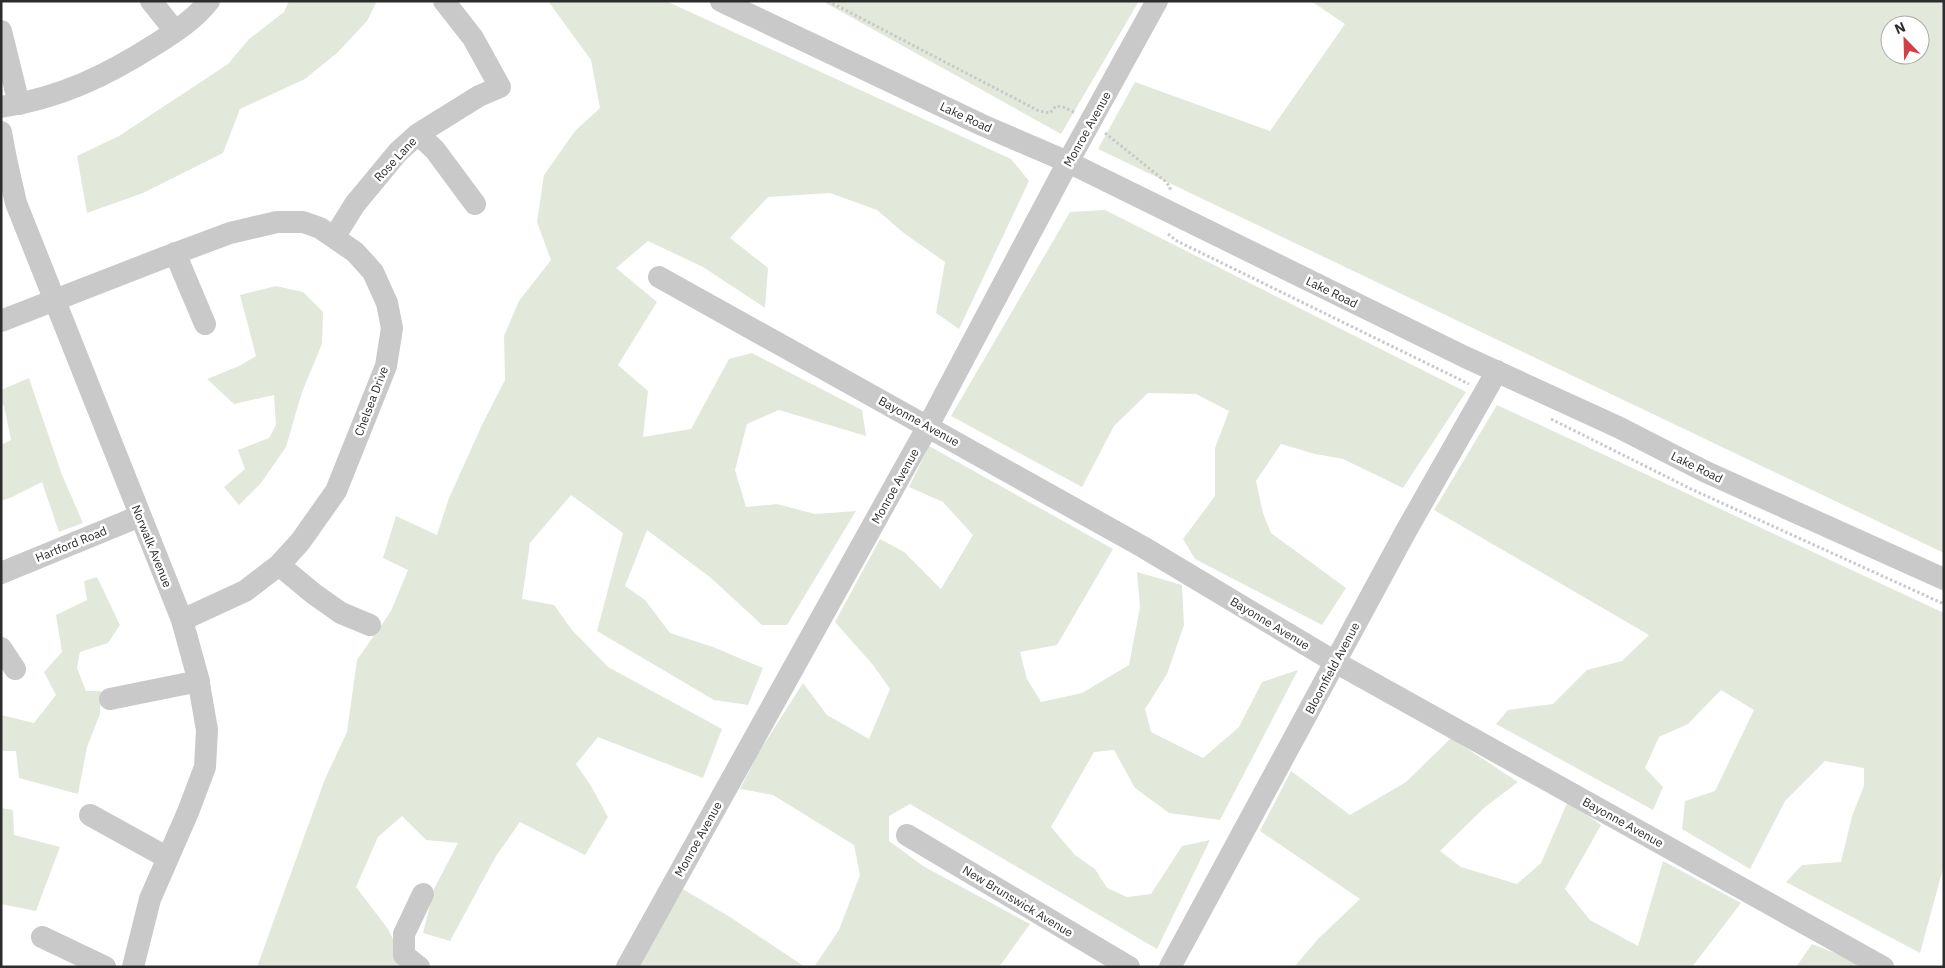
<svg xmlns="http://www.w3.org/2000/svg" width="1945" height="968" font-family="'IBM Plex Sans',sans-serif">
<style>
.green{fill:#e2e9db;fill-rule:evenodd}
.lines{fill:none;stroke-linecap:round;stroke-linejoin:round}
.path{stroke:#c9c9c9;stroke-width:3;stroke-dasharray:2.5 2.5;stroke-linecap:butt}
.minor{stroke:#c9c9c9;stroke-width:22}
.labels{text-anchor:middle;dominant-baseline:central;stroke-width:5;stroke-linejoin:round;paint-order:stroke}
.street-label{font-size:12px;fill:#2c2c2c;stroke:#fff}
</style>
<rect width="100%" height="100%" fill="#fff"/>
<path class="green" d="M289,1H377L367,21L337,53L305,79L240,109L223,153L143,193L87,213L77,156L119,136L228,64L249,39L284,12Z
M548,1H666L1011,159L1029,181L959,329L936,313L945,262L905,234L877,210L830,193L768,197L730,238L768,268L765,308L703,267L648,241L616,268L657,302L618,365L648,391L643,437L691,429L729,359L752,353L862,410L866,436L779,410L747,424L735,470L746,507L777,504L815,514L856,511L787,625H762L711,578L647,530L625,586L645,600L670,633L713,647L763,668L748,705L714,700L597,631L623,533L571,495L530,543L522,599L554,605L572,630L608,667L722,729L703,778L598,737L576,764L591,786L608,817L585,855L520,822L496,856L450,941L423,933L434,889L458,843L426,840L402,816L378,837L356,887L388,929L401,955L418,967H257L325,779L347,732L357,660L391,611L408,570L383,558L396,516L437,535L449,498L482,425L505,380L504,336L519,301L551,260L537,222L544,175L575,131L600,108L591,60Z
M822,1H831L849,15L833,1H1139L1061,134Z
M1311,1H1944V553L1098,149L1135,82L1270,131L1345,24ZM1890,25H1920V55H1890Z
M1105,210L1466,392L1403,488L1343,459L1315,454L1281,444L1256,481L1263,513L1271,533L1346,588L1322,625L1195,559L1183,539L1215,496V448L1229,411L1196,394L1148,393L1114,426L1082,487L951,416L1070,212Z
M276,286L303,292L323,312L322,344L302,392L286,447L261,483L239,505L224,487L245,469L238,450L269,438L276,425L274,395L234,404L207,379L239,366L256,356L240,295Z
M29,378L62,475L83,523L59,532L42,482L12,497L1,501V445L11,440L4,406L1,403V390Z
M1497,405L1944,613V865L1920,953L1786,882L1802,865L1841,862L1852,816L1864,786V768L1825,761L1785,801L1750,869L1682,829L1685,801L1715,791L1754,710L1721,690L1688,724L1659,737L1645,768L1663,787L1653,810L1496,724L1508,710L1553,704L1587,670L1622,661L1649,635L1434,510Z
M929,446L1113,549L1057,645L1020,652L1027,679L1041,702L1082,693L1129,665L1140,607L1137,572L1182,585L1184,625L1167,674L1145,709L1151,732L1203,758L1239,727L1262,682L1298,670L1220,820L1169,813L1135,788L1114,750L1094,752L1051,827L1075,855L1095,869L1107,888L1127,897L1151,894L1182,846L1210,840L1157,949L910,804L889,816V841L923,866L1030,924L999,967H814L839,930L860,875L854,845L773,795L740,789L757,755L803,683L827,715L869,739L890,689L873,665L835,622L880,539L904,552L941,589L973,535L943,502L909,487Z
M97,577L120,625L108,643L80,652L77,668L86,691H101L100,714L87,747L78,794L19,778L16,751H1V715L34,723L56,695L44,672L62,652L56,615L87,600L84,581Z
M1451,738L1518,782L1484,808L1440,851L1461,867L1517,884L1541,863L1568,801L1601,825L1565,889L1590,920L1638,946L1663,861L1741,903L1692,967H1294L1318,939L1360,899L1260,831L1291,771L1350,815L1406,782Z
M1,808L13,810L14,835L60,847L36,911L1,904Z
M681,888L730,917L805,967H637Z
M1812,944L1870,967H1796Z"/>
<g class="lines">
<path class="path" d="M828,1L1039,111L1050,113L1056,106L1063,107L1076,113
M1105,133L1165,181L1170,187V191
M1168,234L1177,241L1469,384
M1551,419L1691,489L1944,604"/>
<path class="minor" d="M151,1L175,31
M721,1L982,125L1068,162L1465,357L1618,427L1706,472L1944,579
M1,31L19,104
M1,107C60,98 106,76 156,44C175,32 195,19 209,1
M1,132L6,159L16,203L182,620L198,678L207,730L205,767L188,812L150,899L133,967
M418,134L435,150L475,204
M335,236L355,204L398,152L418,134L479,96L500,87L473,38L444,1
M175,253L205,324
M659,277L1143,547L1335,662L1883,967
M1,321L163,258L230,233L277,222H303L320,228L355,252L373,272L387,303L392,328L386,366L336,491L300,542L279,565L245,591L182,620
M279,565L314,594L341,613L370,625
M1,573L140,516
M1,648L15,669
M110,699L199,681
M90,815L168,858
M907,835L1129,967
M42,937L105,967
M419,967L404,955V934L423,894
M627,967L928,426L1068,162L1157,1
M1170,967L1406,531L1497,371"/>
</g>
<g class="labels">
<g class="street-label">
<text transform="translate(966 117) rotate(25)">Lake Road</text>
<text transform="translate(1087 129) rotate(-61)">Monroe Avenue</text>
<text transform="translate(395 159) rotate(-47)">Rose Lane</text>
<text transform="translate(1332 292) rotate(26)">Lake Road</text>
<text transform="translate(371 401) rotate(-69)">Chelsea Drive</text>
<text transform="translate(919 421) rotate(29)">Bayonne Avenue</text>
<text transform="translate(1697 467) rotate(26)">Lake Road</text>
<text transform="translate(895 486) rotate(-61)">Monroe Avenue</text>
<text transform="translate(71 544) rotate(-22)">Hartford Road</text>
<text transform="translate(152 546) rotate(68)">Norwalk Avenue</text>
<text transform="translate(1270 623) rotate(31)">Bayonne Avenue</text>
<text transform="translate(1332 668) rotate(-62)">Bloomfield Avenue</text>
<text transform="translate(1623 822) rotate(29)">Bayonne Avenue</text>
<text transform="translate(698 839) rotate(-61)">Monroe Avenue</text>
<text transform="translate(1018 901) rotate(31)">New Brunswick Avenue</text>
</g>
</g>
<rect width="1945" height="968" fill="none" stroke="#2c2c2c" stroke-width="5"/>
<g transform="translate(1905 40) rotate(337)"><circle r="24" fill="#ffffff" stroke="#ababab"/>
<path d="M0-4L9 19L0 12L-9 19Z" fill="#d24045"/>
<text y="-8" font-size="14" font-weight="bold" text-anchor="middle" fill="#2c2c2c">N</text>
</g>
</svg>
